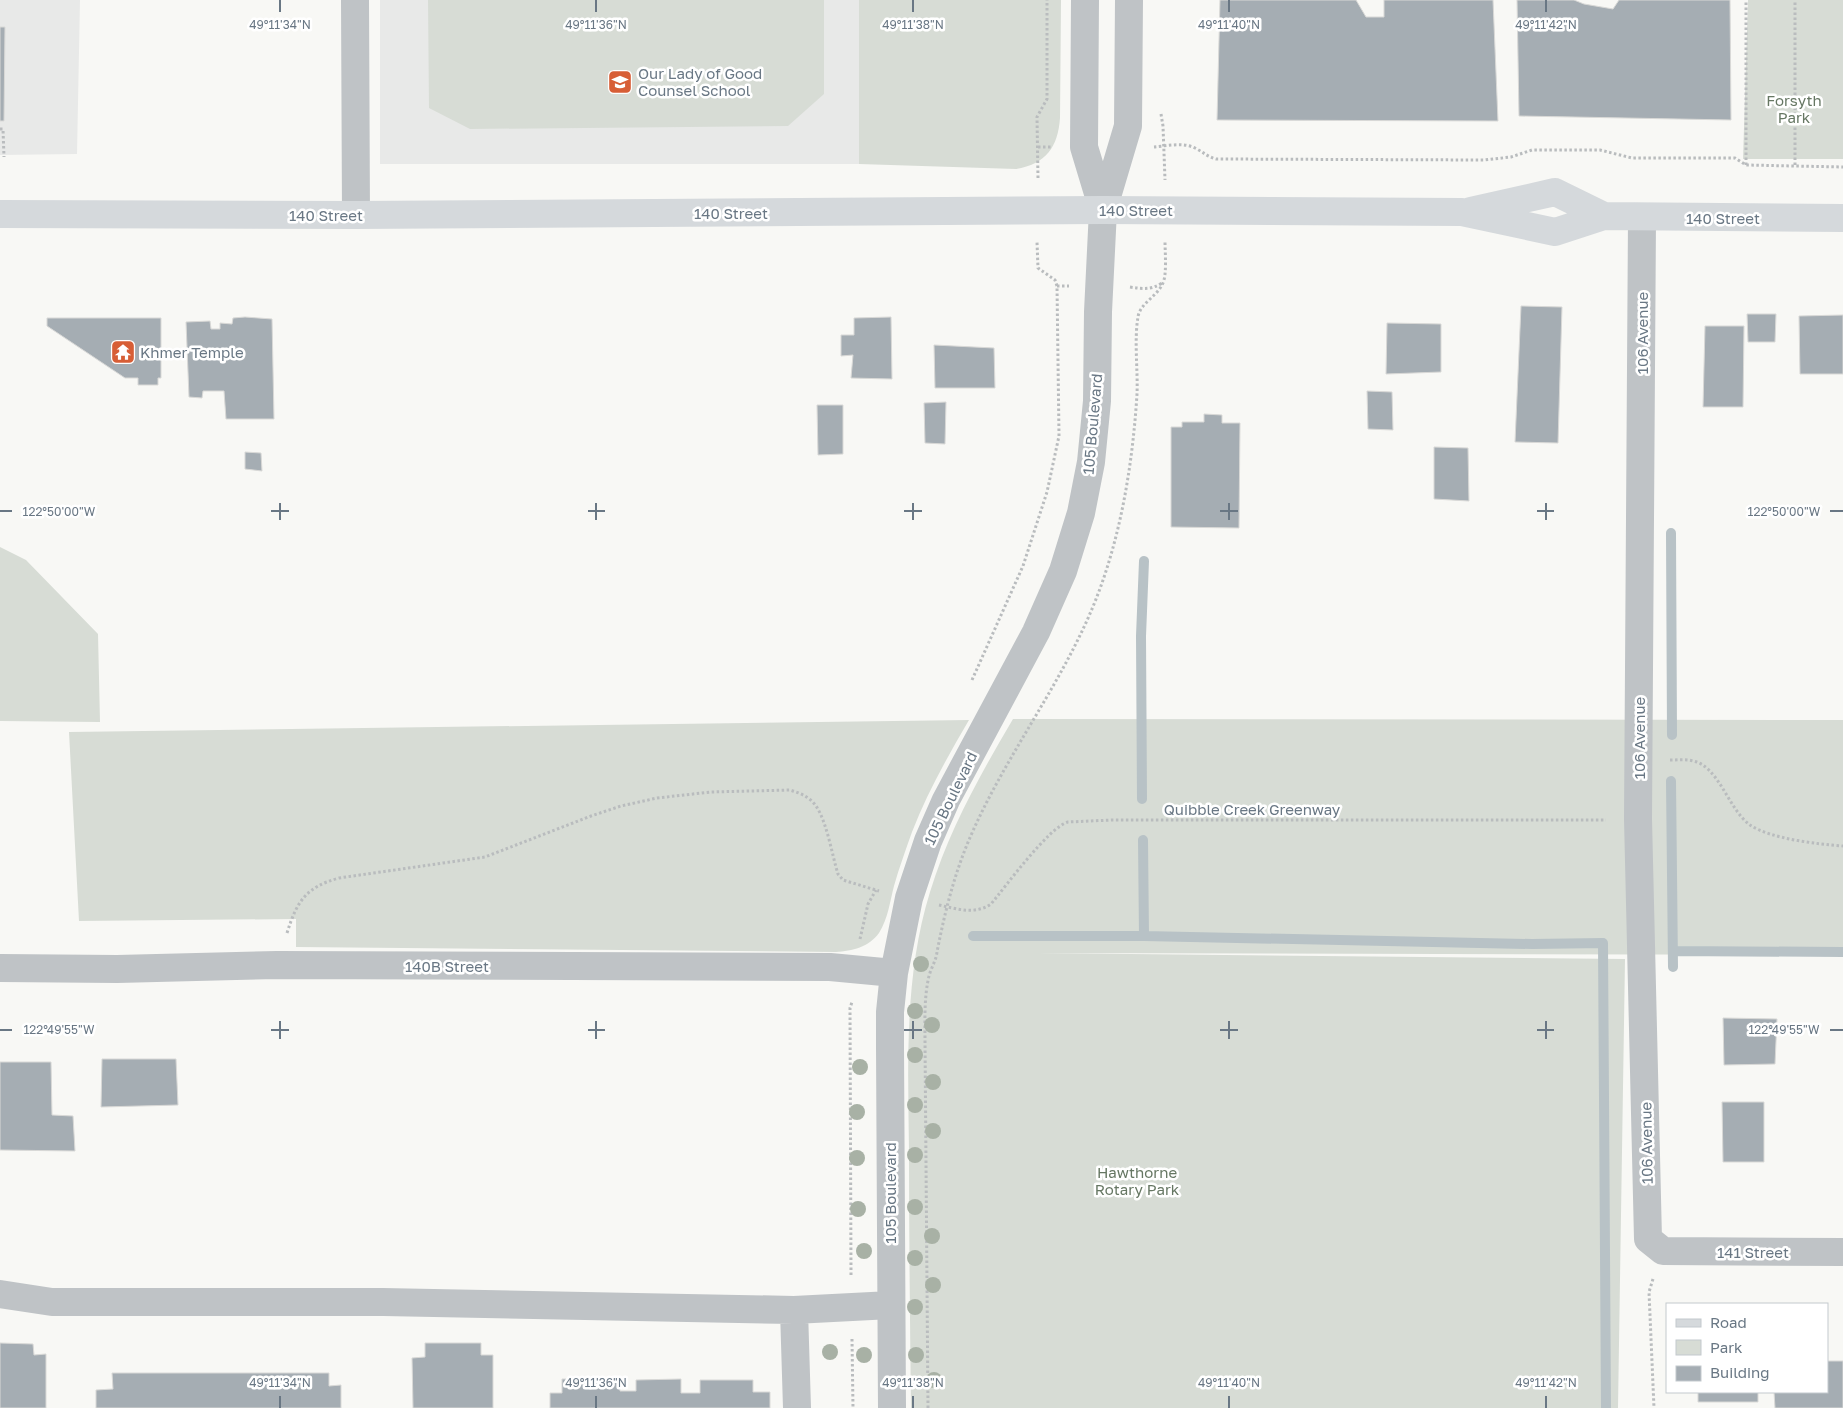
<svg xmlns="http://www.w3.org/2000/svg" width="1843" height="1408" font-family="'Golos Text',sans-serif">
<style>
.built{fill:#e8e9e8}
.green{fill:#d7dcd5}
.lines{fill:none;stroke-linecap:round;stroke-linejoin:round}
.stream{stroke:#b8c2c6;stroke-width:10}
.building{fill:#a5adb3;stroke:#d9d9d7}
.path{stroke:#b9bcbe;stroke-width:3;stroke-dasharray:2.5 2.5;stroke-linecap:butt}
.minor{stroke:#bfc3c6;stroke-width:28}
.major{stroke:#d5d9dc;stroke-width:28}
.tree{fill:#a8b1a5}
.ticks{fill:none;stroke:#697784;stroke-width:2}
.labels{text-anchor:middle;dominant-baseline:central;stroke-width:5;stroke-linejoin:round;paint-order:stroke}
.poi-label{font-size:15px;fill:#697784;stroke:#fff;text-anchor:start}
.park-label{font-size:15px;fill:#667763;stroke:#fff}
.street-label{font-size:15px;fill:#697784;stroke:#fff}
.ticks-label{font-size:12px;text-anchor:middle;fill:#697784;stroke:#fff;stroke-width:5;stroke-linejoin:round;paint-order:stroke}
</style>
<rect width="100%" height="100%" fill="#f8f8f5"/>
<path class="built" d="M0,0H80L77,154L0,155Z
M380,0H860L859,164H380Z"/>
<path class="green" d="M428,0H824V94L788,126L470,129L429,108Z
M859,0H1061L1060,118C1058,147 1046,164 1016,169L859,164Z
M1748,0H1843V159H1743Z
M0,547L26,560L98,634L100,722L0,721Z
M1013,719L1843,720V955L1036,953L1625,959L1618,1408H911C910,1322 909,1237 909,1151C908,1064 904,976 930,892C949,830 980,775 1013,719Z
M969,720C948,756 927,793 912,832C906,849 899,868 894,886C890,901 888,919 879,933C869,947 852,951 836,952L296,947V919L79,921L69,732Z"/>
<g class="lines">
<path class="stream" d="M1671,533L1672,735
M1671,781L1673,967
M1142,799L1141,636L1144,561
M1143,840L1144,936
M973,936H1144L1532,944L1603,943L1606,1408
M1673,951L1843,952"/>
</g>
<path class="building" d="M1220,0H1356L1366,17H1384V0H1493L1498,121L1217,120Z
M1517,0H1574L1584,4L1613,9L1619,0H1730L1731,120L1519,116Z
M0,27H5L4,121H0Z
M1521,306L1562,307L1558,443L1515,442Z
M1747,314H1776L1775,342H1748Z
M1843,315V374H1800L1799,316Z
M245,317L272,319L274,419H226L224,391H203L202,398L189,397L186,322L210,321L211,329H220V323L232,324L233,318Z
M891,317L892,379L851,378L853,355L841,356V335H854V318Z
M47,318H161V378H158V385H138V378H125L47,326Z
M1387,323L1441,324V372L1386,374Z
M1705,326H1744L1743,407H1703Z
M934,345L994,348L995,388H935Z
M1367,391L1392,392L1393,430L1368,429Z
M946,402L945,444L925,443L924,403Z
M817,405H843V454L818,455Z
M1204,414L1222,415V423H1240L1239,528L1171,527V427H1182V422H1204Z
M1434,447L1468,448L1469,501L1434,499Z
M245,452L261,453L262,471L245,469Z
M1723,1018L1777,1019L1775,1064L1724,1065Z
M102,1059H176L178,1105L101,1107Z
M0,1062H51L52,1115L73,1116L75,1151L0,1150Z
M1722,1102H1764V1162H1723Z
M0,1343L33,1344L34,1355L46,1354V1408H0Z
M425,1343H481V1355H493V1408H413L412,1358L425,1357Z
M1827,1361H1843V1408H1775L1774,1392H1827Z
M112,1373H329V1386L341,1385V1408H96V1390L113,1389Z
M562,1379H620V1391H636V1380L681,1379V1393H700V1380H753V1392H770V1408H550V1393H562Z
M1698,1392H1758V1402H1698Z"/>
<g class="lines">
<path class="path" d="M1161,114L1163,126L1165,180
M0,129H3L4,157
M1038,147H1053
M1154,147C1166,146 1183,142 1195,148C1203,152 1208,157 1216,159L1484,160L1511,157L1532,150H1600L1632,158H1735L1746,165L1843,167
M1746,165V0
M1795,165V0
M1038,178L1037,117L1047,99V0
M1057,286H1069
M1130,287C1143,289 1151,290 1162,283
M972,680L1023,566L1047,492L1059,436L1057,286L1055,280L1038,268L1037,242
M1670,760C1678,760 1686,759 1693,761C1719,766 1728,809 1750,825C1771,839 1817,844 1843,846
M939,905C957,909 975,915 991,904C1006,886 1049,827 1068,822L1112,820H1606
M287,933C297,901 306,887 339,878L485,857L591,816L621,806L657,798L711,792L790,790C800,793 810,797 816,806C827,822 832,855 838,874L843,880L879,891
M860,939L868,904L876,890
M851,1275L850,1008L852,1002
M1653,1279L1649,1292L1654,1408
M852,1339L853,1408
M928,1408L925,1040C925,1019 924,997 929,976C931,968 936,961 937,952C945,911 955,871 972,833C1010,747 1071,672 1102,583C1123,523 1133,458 1137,394C1138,370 1134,340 1138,317C1140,303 1157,297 1163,283C1167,274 1165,252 1165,241"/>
<path class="minor" d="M355,0L356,215
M1085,0L1084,147L1103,210
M1642,218L1638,819L1648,1239L1663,1251L1843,1252
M0,968L117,969L277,965L830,967L894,973
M0,1294L52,1302H383L794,1310L797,1408
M794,1310L891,1305
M892,1408L890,1046V1012L894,973L909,898L928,841L946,800L1036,632L1063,571L1081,513L1091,462L1097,401L1098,312L1103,210L1128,126L1129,0"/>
<path class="major" d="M1471,211L1555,192L1604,216
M0,214L356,215L1103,210L1462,212L1555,232L1604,216L1843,218"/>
</g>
<g class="tree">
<circle cx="921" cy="964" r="8"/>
<circle cx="915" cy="1011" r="8"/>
<circle cx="932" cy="1025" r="8"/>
<circle cx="915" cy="1055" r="8"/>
<circle cx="860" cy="1067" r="8"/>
<circle cx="933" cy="1082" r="8"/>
<circle cx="915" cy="1105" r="8"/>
<circle cx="857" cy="1112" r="8"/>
<circle cx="933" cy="1131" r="8"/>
<circle cx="915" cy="1155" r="8"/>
<circle cx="857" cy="1158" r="8"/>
<circle cx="915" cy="1207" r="8"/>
<circle cx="858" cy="1209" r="8"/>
<circle cx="932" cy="1236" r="8"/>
<circle cx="864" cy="1251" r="8"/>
<circle cx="915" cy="1258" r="8"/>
<circle cx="933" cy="1285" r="8"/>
<circle cx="915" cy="1307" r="8"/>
<circle cx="830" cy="1352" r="8"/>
<circle cx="864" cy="1355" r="8"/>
<circle cx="916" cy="1355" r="8"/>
<circle cx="934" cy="1380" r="8"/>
</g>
<path class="ticks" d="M280,0V12M596,0V12M913,0V12M1229,0V12M1546,0V12M280,503V520M596,503V520M913,503V520M1229,503V520M1546,503V520M0,511H12M271,511H289M588,511H605M904,511H922M1220,511H1238M1537,511H1554M1830,511H1843M280,1021V1039M596,1021V1039M913,1021V1039M1229,1021V1039M1546,1021V1039M0,1030H12M271,1030H289M588,1030H605M904,1030H922M1220,1030H1238M1537,1030H1554M1830,1030H1843M280,1396V1408M596,1396V1408M913,1396V1408M1229,1396V1408M1546,1396V1408"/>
<defs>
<symbol id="school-square" viewBox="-11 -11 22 22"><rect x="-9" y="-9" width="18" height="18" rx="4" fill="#d75e36" stroke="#fff"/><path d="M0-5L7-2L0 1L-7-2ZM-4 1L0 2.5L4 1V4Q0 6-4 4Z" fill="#fff"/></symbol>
<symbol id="temple-square" viewBox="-11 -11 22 22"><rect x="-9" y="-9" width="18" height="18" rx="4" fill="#d75e36" stroke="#fff"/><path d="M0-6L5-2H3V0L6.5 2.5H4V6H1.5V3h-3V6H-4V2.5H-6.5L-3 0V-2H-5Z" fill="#fff"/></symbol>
</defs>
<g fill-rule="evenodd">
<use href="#school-square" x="606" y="68" width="28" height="28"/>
<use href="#temple-square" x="109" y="338" width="28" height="28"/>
</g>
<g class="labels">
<g class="poi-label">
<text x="638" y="73">Our Lady of Good<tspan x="638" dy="17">Counsel School</tspan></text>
<text x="140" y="352">Khmer Temple</text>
</g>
<g class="park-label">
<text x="1794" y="100">Forsyth<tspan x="1794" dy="17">Park</tspan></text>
<text x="1137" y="1172">Hawthorne<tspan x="1137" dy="17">Rotary Park</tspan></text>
</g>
<g class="street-label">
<text x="1136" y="210">140 Street</text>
<text x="731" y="213">140 Street</text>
<text x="326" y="215">140 Street</text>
<text x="1723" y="218">140 Street</text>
<text transform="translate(1642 333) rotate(-90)">106 Avenue</text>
<text transform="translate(1092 424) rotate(-85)">105 Boulevard</text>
<text transform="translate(1639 738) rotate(-90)">106 Avenue</text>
<text transform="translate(950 798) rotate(-64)">105 Boulevard</text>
<text x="1252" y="809">Quibble Creek Greenway</text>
<text x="447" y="966">140B Street</text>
<text transform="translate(1646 1143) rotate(-91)">106 Avenue</text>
<text transform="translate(890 1193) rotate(-90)">105 Boulevard</text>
<text x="1753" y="1252">141 Street</text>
</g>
</g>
<g class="ticks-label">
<text x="280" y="29">49°11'34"N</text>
<text x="596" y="29">49°11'36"N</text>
<text x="913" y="29">49°11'38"N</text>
<text x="1229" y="29">49°11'40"N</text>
<text x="1546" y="29">49°11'42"N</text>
<text x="1784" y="516">122°50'00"W</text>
<text x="59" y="516">122°50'00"W</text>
<text x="1784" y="1034">122°49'55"W</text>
<text x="59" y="1034">122°49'55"W</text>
<text x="280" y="1387">49°11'34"N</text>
<text x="596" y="1387">49°11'36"N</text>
<text x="913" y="1387">49°11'38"N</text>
<text x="1229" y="1387">49°11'40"N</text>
<text x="1546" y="1387">49°11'42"N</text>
</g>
<rect x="1666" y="1303" width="162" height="90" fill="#ffffff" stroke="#c3c9ce"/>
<rect x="1676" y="1319" width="25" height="8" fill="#d5d9dc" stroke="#c3c9ce"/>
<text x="1710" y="1328" font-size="15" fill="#697784">Road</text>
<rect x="1676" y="1340" width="25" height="15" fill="#d7dcd5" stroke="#c3c9ce"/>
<text x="1710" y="1353" font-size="15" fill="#697784">Park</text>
<rect x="1676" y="1366" width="25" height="15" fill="#a5adb3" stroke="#c3c9ce"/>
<text x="1710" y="1378" font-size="15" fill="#697784">Building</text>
</svg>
